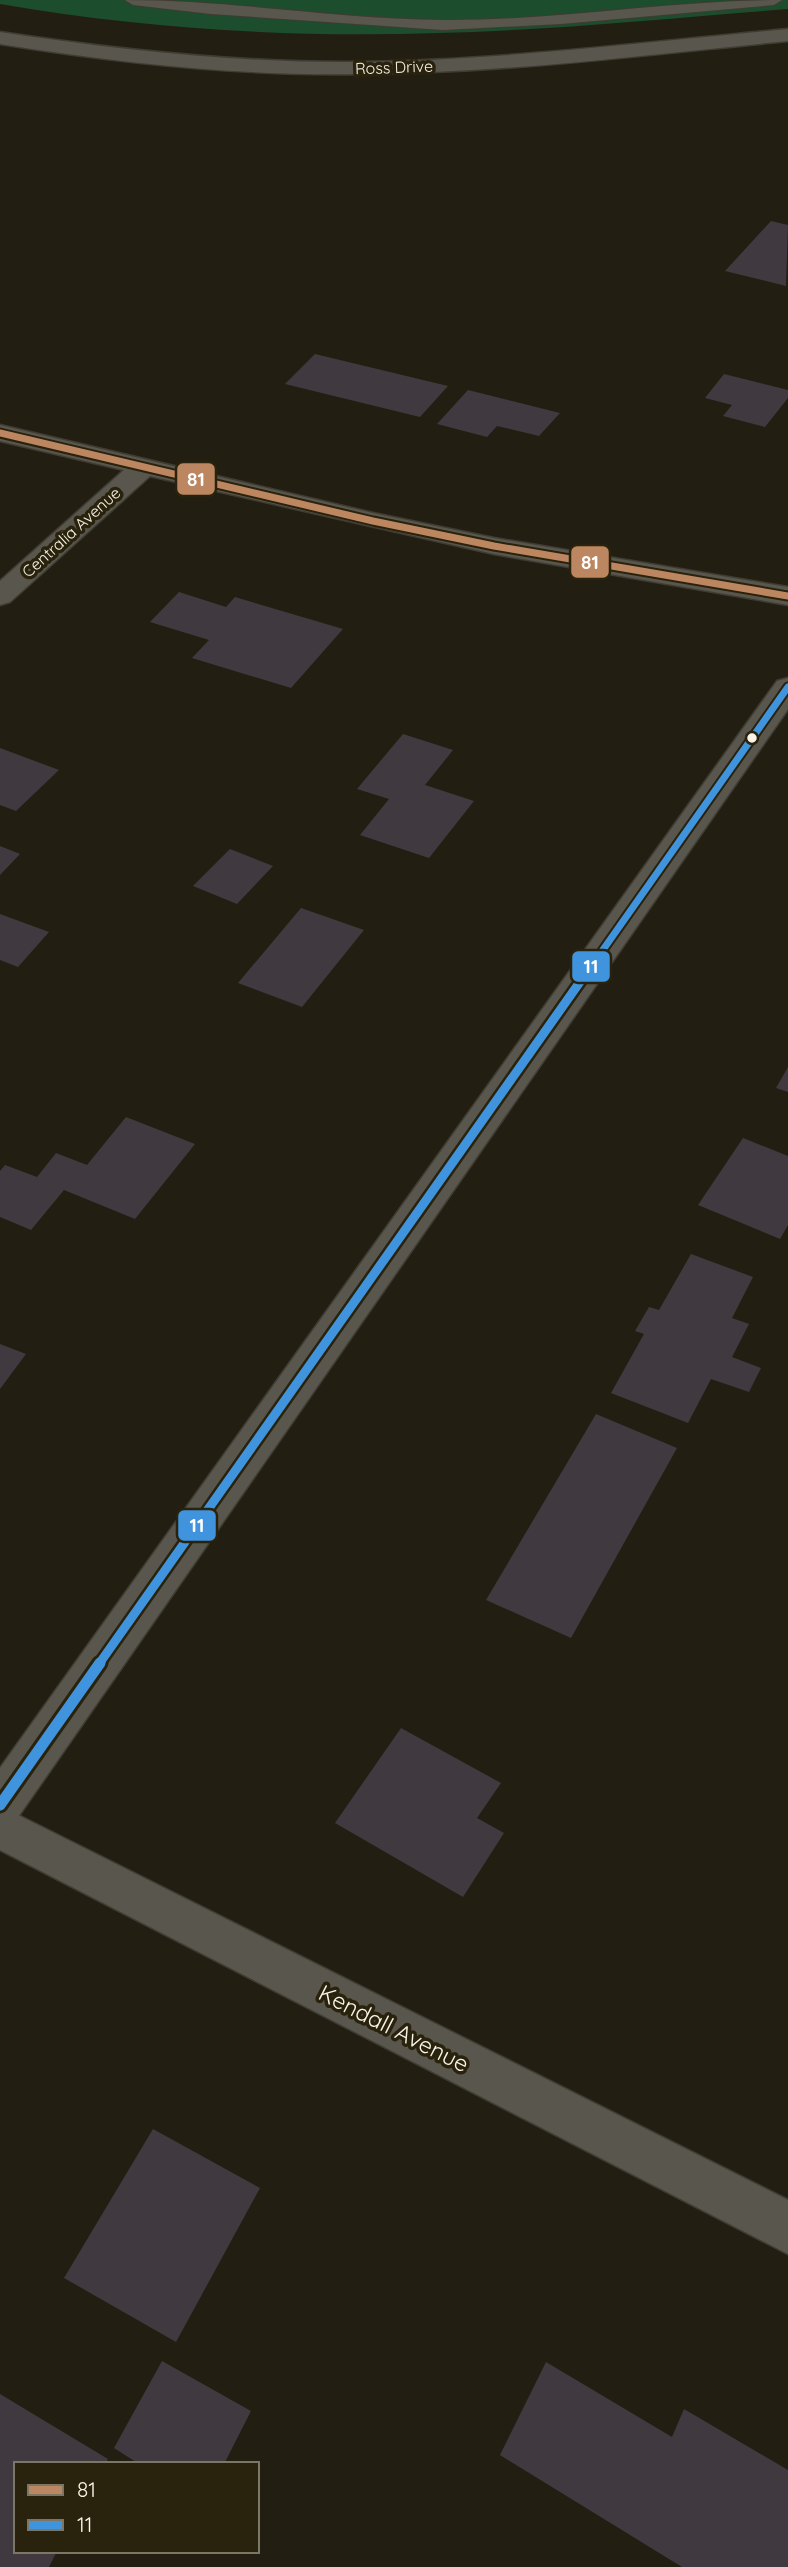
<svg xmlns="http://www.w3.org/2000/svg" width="788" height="2567" font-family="Quicksand,sans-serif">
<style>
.green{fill:#1c4d2d}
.building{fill:#413940}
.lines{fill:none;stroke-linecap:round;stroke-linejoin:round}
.service-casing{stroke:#3f3c33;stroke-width:2}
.minor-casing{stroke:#3f3c33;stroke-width:3}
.secondary-casing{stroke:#3f3c33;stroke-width:3}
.service{fill:#59564d;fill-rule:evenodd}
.minor{fill:#59564d;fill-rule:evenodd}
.secondary{fill:#59564d;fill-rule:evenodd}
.bus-1-casing{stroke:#29220c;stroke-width:11}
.bus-2-far2-casing{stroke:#29220c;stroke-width:11}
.bus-2-far1-casing{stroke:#29220c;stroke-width:14}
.bus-2-casing{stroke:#29220c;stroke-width:17}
.bus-1{stroke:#bb8660;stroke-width:7}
.bus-2-far2{stroke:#4094de;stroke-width:7}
.bus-2-far1{stroke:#4094de;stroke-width:9}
.bus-2{stroke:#4094de;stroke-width:11}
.bus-dot{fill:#f9f4e7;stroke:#29220c;stroke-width:2.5}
.labels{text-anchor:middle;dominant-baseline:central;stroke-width:7;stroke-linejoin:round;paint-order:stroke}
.far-street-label{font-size:16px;fill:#f9f4e7;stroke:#29220c}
.near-street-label{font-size:23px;fill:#f9f4e7;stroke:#29220c}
.line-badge{stroke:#29220c;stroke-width:2.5}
.badge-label{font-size:19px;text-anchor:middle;font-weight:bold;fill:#fff}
</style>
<rect width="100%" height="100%" fill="#231e12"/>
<path class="green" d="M0,0H788V9C672,18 555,30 439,33C292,38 145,29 0,4Z"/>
<path class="building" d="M771,221L788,225L786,286L725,271Z
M315,354L448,386L420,417L285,384Z
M724,374L788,390V398L765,427L723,416L732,405L705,398Z
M468,390L560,413L539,436L497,426L487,437L437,424Z
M179,592L226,607L235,597L343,629L291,688L192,658L209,640L150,622Z
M403,734L453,750L425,785L474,801L429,858L360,835L389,799L357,789Z
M0,748L59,770L16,811L0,805Z
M0,846L20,854L0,875Z
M230,849L273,866L237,904L193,886Z
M301,908L364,930L302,1007L238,983Z
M0,914L49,932L18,967L0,960Z
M788,1067V1092L776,1088Z
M126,1117L195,1144L135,1219L64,1190L31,1230L0,1217V1171L5,1165L37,1177L56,1153L87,1165Z
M743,1138L788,1156V1225L780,1239L698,1205Z
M691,1254L753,1277L732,1318L749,1324L732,1357L761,1368L749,1392L711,1379L688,1423L611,1393L644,1334L635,1331L649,1307L659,1310Z
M0,1344L26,1354L0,1389Z
M596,1414L677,1448L571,1638L486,1600Z
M401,1728L501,1783L477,1818L504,1833L463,1897L335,1823Z
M153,2129L260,2188L176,2342L64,2278Z
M162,2361L251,2411L224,2464H139L114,2448Z
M546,2362L672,2437L684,2409L788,2470V2567H682L500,2455Z
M0,2394L108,2459L105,2464H16V2551H57L49,2567H0Z"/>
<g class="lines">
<defs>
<path id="service" d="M125,0C231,0 337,19 443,20C556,21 669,0 782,0L774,5L561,24L443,30L211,14L133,5Z"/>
<path id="minor" d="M788,29V41C645,55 503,73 359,74C239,76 119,63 0,44V32C119,50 239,63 359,62C503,60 645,42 788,29Z
M0,425L373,513L494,538L788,587V605L494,554L150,476L10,602L0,605V581L124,470L0,441Z
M0,1806L788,2200V2254L0,1850Z"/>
<path id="secondary" d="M788,678V709L16,1820L0,1826V1768L777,681Z"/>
</defs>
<use href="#service" class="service-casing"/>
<use href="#minor" class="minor-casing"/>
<use href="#secondary" class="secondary-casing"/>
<use href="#service" class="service"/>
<use href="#minor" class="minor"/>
<use href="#secondary" class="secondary"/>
<defs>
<path id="bus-1" d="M0,433L373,521L494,546L788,596"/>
<path id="bus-2-far2" d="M593,964L788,687"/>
<path id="bus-2-far1" d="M99,1664L594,962"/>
<path id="bus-2" d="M0,1805L100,1663"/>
</defs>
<use href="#bus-1" class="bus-1-casing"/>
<use href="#bus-2-far2" class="bus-2-far2-casing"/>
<use href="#bus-2-far1" class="bus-2-far1-casing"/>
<use href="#bus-2" class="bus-2-casing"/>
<use href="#bus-1" class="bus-1"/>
<use href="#bus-2-far2" class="bus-2-far2"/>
<use href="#bus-2-far1" class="bus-2-far1"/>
<use href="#bus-2" class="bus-2"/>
</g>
<circle class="bus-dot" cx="752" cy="738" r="6"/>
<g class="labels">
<g class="far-street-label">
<text transform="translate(394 67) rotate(-2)">Ross Drive</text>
<text transform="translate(71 532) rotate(-42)">Centralia Avenue</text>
</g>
<g class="near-street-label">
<text transform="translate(394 2028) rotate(27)">Kendall Avenue</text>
</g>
</g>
<g class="line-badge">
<rect x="176" y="462" width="40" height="34" rx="7" fill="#bb8660"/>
<rect x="570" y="545" width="40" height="34" rx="7" fill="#bb8660"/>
<rect x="571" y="950" width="40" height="33" rx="7" fill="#4094de"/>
<rect x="177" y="1509" width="40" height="33" rx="7" fill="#4094de"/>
</g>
<g class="badge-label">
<text x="196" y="486">81</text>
<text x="590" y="569">81</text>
<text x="591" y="973">11</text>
<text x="197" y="1532">11</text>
</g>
<rect x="14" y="2462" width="245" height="91" fill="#29220c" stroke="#7c7664" stroke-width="2"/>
<rect x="28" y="2485" width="35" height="10" fill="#bb8660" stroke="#7c7664" stroke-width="2"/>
<text x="77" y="2497" font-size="21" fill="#f9f4e7">81</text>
<rect x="28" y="2520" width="35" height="10" fill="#4094de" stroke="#7c7664" stroke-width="2"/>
<text x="77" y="2532" font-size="21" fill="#f9f4e7">11</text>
</svg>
